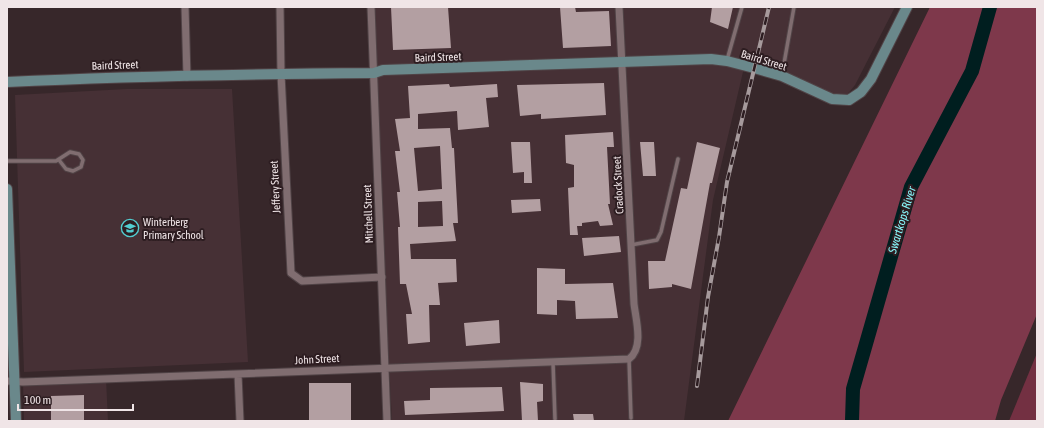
<svg xmlns="http://www.w3.org/2000/svg" width="1044" height="428" font-family="'Asap Condensed',sans-serif">
<style>
.built{fill:#463035}
.green{fill:#733042}
.forest{fill:#7e384b}
.lines{fill:none;stroke-linecap:round;stroke-linejoin:round}
.river{stroke:#001e1f;stroke-width:14}
.building{fill:#b39fa2;fill-rule:evenodd}
.lane-casing{stroke:#504346;stroke-width:5.5}
.street-casing{stroke:#504346;stroke-width:9}
.secondary-casing{stroke:#504346;stroke-width:12}
.lane{stroke:#806d70;stroke-width:3.5}
.street{stroke:#806d70;stroke-width:7}
.secondary{stroke:#6a888b;stroke-width:10}
.rail-casing{stroke:#a69a9c;stroke-width:4}
.rail{stroke:#2d1d21;stroke-width:2.5;stroke-dasharray:8;stroke-linecap:butt}
.labels{text-anchor:middle;dominant-baseline:central;stroke-width:4;stroke-linejoin:round;paint-order:stroke}
.street-label{font-size:11px;fill:#f0e5e7;stroke:#2d1d21}
.poi-label{font-size:11px;fill:#f0e5e7;stroke:#2d1d21;text-anchor:start}
.water-label{font-size:12px;font-style:italic;fill:#88f9fc;stroke:#2d1d21}
</style>
<rect width="100%" height="100%" fill="#37272a"/>
<path class="built" d="M371,7H895L855,85L846,96L834,94L746,59L713,200L684,421H392Z
M127,89H232L248,362L24,372L15,95Z
M106,379L108,421H24L23,382Z"/>
<path class="green" d="M1037,353V421H1009Z"/>
<path class="forest" d="M930,7H1037V314L1001,400L995,421H728Z"/>
<g class="lines">
<path class="river" d="M852,421L853,389L911,187L972,71L990,7"/>
</g>
<path class="building" d="M391,7H448L451,48L393,50Z
M560,7H575L576,12L609,11L611,46L563,48Z
M712,7H733L728,29L710,22Z
M604,83L606,115L541,119V114L520,116L517,85Z
M449,84L450,87L497,84L498,97L486,98L489,127L458,130L457,111L418,114V129L450,128L452,148H454L458,223H453L456,241L410,244L411,259H456L457,282L438,283L440,305H429L430,342L408,344L406,314H412L406,284H400L398,227H400L397,192H400L395,151H400L395,119L410,118L408,86ZM440,146L442,189L418,191L414,148ZM442,201L443,226L418,227V202Z
M613,132L614,147H607L610,204H608L613,225L600,226L598,221L582,223V226H577L578,235H570L568,188L574,187V165L566,163L565,135Z
M511,142H530L532,183H524V172L513,173Z
M640,142H654L656,176H643Z
M697,142L720,148L712,183H710L691,289L672,284V287L649,289L648,261H665L681,188L687,189Z
M540,199L541,211L512,213L511,200Z
M619,236L621,252L584,256L582,238Z
M537,268L565,269V284L613,283L618,318L576,319L575,301L557,300V315L537,314Z
M499,320L500,343L466,346L464,323Z
M520,382L543,384V401L537,402L538,421H522Z
M309,383H351V421H309Z
M502,387L504,411L405,415L404,401L430,400V388Z
M84,395V421H51V396Z
M573,414H593L594,421H574Z"/>
<g class="lines">
<defs>
<path id="lane" d="M727,60L742,7
M782,75L794,7
M7,161H56L70,152L79,154L83,160L81,167L73,171L66,169L59,160
M631,245L657,240L661,232L678,159
M629,359L631,418
M553,363L555,419"/>
<path id="street" d="M185,7L187,77
M280,7L281,74L291,273L302,281L382,277
M371,7L387,421
M238,374L240,421
M7,381L23,382L629,359C644,348 636,320 634,304L619,7"/>
<path id="secondary" d="M7,82C129,76 251,74 374,73L383,70L711,59L727,61L754,68L782,76L832,99L849,100L861,92L871,79L907,7
M7,189L16,421"/>
</defs>
<use href="#lane" class="lane-casing"/>
<use href="#street" class="street-casing"/>
<use href="#secondary" class="secondary-casing"/>
<use href="#lane" class="lane"/>
<use href="#street" class="street"/>
<use href="#secondary" class="secondary"/>
<defs>
<path id="rail" d="M697,386L708,297L719,237L727,182L769,7"/>
</defs>
<use href="#rail" class="rail-casing"/>
<use href="#rail" class="rail"/>
</g>
<defs>
<symbol id="school-ring" viewBox="-11 -11 22 22"><circle r="9.5" fill="#2d1d21" stroke="#52cdd0" stroke-width="1.5"/><path d="M0-5L7-2L0 1L-7-2ZM-4 1L0 2.5L4 1V4Q0 6-4 4Z" fill="#52cdd0"/></symbol>
</defs>
<g fill-rule="evenodd">
<use href="#school-ring" x="120" y="218" width="20" height="20"/>
</g>
<g class="labels">
<g class="street-label">
<text transform="translate(438 57) rotate(-2)">Baird Street</text>
<text transform="translate(764 60) rotate(17)">Baird Street</text>
<text transform="translate(115 65) rotate(-2)">Baird Street</text>
<text transform="translate(618 185) rotate(-93)">Cradock Street</text>
<text transform="translate(275 187) rotate(-93)">Jeffery Street</text>
<text transform="translate(368 214) rotate(-92)">Mitchell Street</text>
<text transform="translate(317 359) rotate(-3)">John Street</text>
</g>
<g class="poi-label">
<text x="143" y="222">Winterberg<tspan x="143" dy="13">Primary School</tspan></text>
</g>
<g class="water-label">
<text transform="translate(902 220) rotate(-73)">Swartkops River</text>
</g>
</g>
<rect width="1044" height="428" fill="none" stroke="#f0e5e7" stroke-width="16"/>
<path d="M18 404v6h115v-6" fill="none" stroke="#f0e5e7" stroke-width="2"/>
<text x="24" y="404" font-size="12" fill="#f0e5e7" stroke="#2d1d21" stroke-width="3" paint-order="stroke">100 m</text>
</svg>
